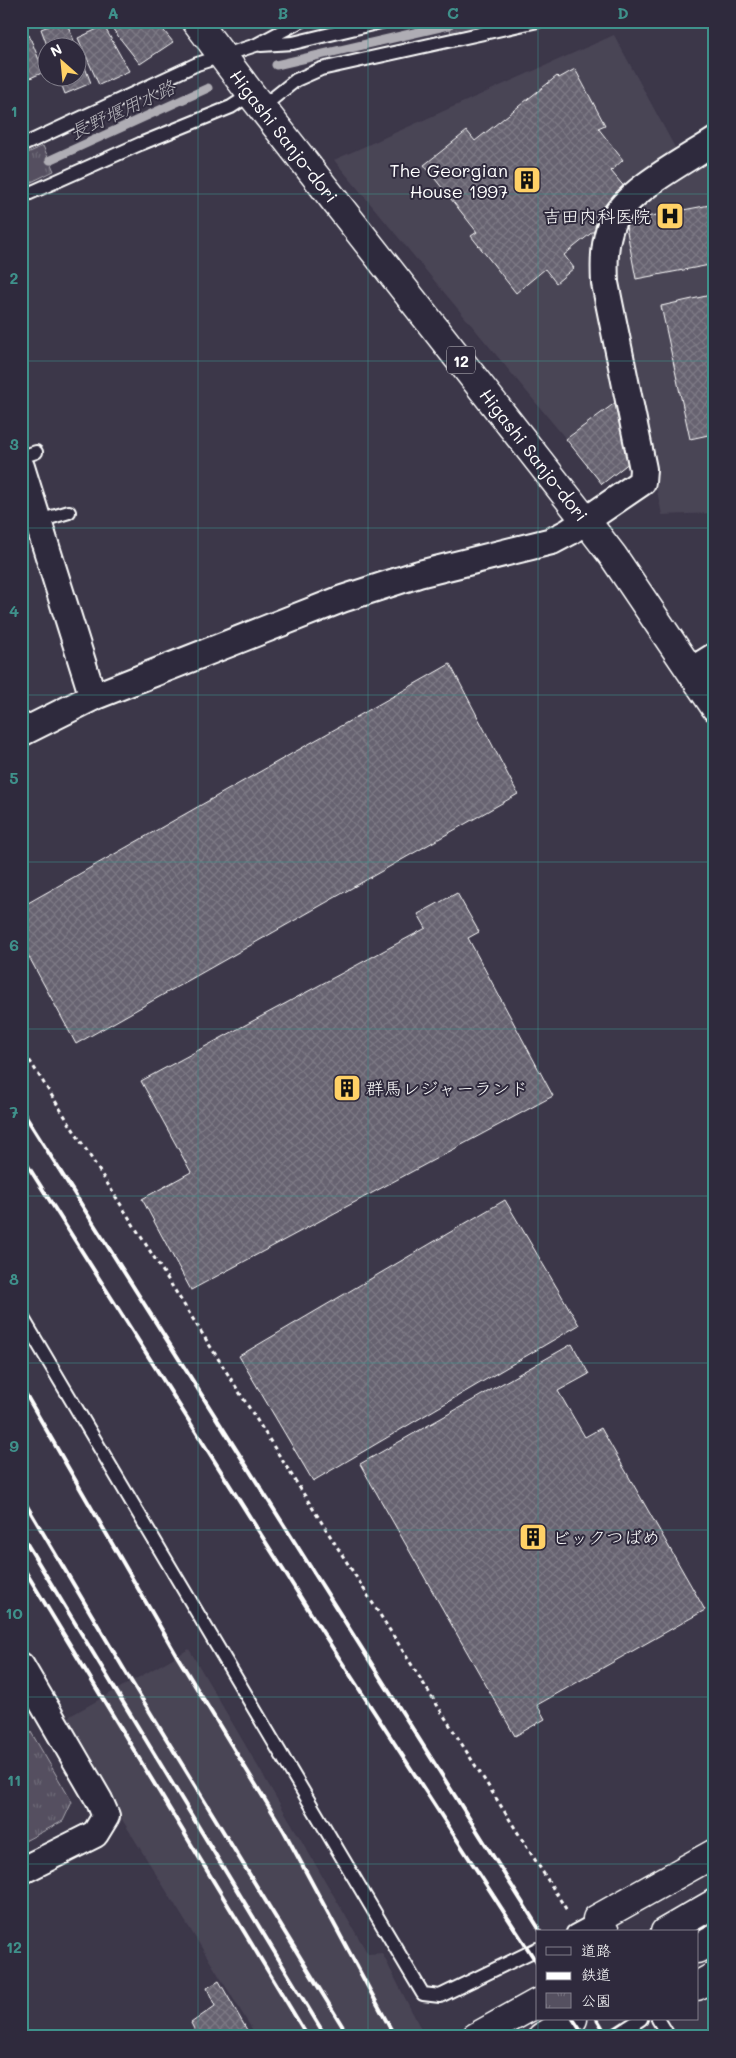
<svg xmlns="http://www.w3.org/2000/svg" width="736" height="2058" font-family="Mali,'Klee One',sans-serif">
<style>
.built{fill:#494455}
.park{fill:url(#park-tufts);stroke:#aaa8b0}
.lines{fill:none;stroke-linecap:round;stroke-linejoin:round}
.stream{stroke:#afadb4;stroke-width:9}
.building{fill:url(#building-cross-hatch);stroke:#fff}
.lane-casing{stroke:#fff;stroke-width:16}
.street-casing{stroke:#fff;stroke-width:30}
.primary-casing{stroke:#fff;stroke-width:31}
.highway-casing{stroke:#fff;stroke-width:31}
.path{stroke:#fff;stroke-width:3;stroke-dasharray:4 4;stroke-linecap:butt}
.lane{stroke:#2f2a3d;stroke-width:12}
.street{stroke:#2f2a3d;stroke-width:26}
.primary{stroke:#2f2a3d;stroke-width:28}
.highway{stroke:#2f2a3d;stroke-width:28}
.rail{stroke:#fff;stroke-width:4}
.grid{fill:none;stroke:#3f918b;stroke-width:1;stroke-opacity:0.55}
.labels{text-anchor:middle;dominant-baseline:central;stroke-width:4;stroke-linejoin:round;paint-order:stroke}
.shield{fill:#2f2a3d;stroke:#c1bfc5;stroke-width:1}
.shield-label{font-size:16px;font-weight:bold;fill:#fff}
.street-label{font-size:18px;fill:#fff;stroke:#2f2a3d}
.poi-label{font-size:18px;fill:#fff;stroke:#2f2a3d;text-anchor:end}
.water-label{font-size:19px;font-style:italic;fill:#b5b4ba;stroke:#2f2a3d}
.neatline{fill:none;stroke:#3f918b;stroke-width:2}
.grid-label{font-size:16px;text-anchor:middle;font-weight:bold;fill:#3f918b}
</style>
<defs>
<pattern id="park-tufts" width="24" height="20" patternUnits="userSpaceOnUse" patternTransform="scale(1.25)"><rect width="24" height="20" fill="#555060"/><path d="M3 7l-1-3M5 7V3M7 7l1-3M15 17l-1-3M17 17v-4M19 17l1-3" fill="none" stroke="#6e6a78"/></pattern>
<pattern id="building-cross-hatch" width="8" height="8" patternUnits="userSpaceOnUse" patternTransform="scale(1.25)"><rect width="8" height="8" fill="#666270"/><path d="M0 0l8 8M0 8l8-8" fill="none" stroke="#7d7a85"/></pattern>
</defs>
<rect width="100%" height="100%" fill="#3c3749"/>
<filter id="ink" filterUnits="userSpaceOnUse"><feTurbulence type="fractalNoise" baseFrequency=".02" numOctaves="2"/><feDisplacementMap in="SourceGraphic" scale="10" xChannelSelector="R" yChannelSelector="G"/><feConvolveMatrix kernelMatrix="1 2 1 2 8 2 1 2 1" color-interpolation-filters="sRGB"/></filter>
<g filter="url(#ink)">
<path class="built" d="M614,35L679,155L608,218L619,400L566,439L334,160Z
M715,152V513L662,515L616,292L612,256L631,206Z
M189,1649L368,1954L382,1953L425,2037H257L61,1721Z"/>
<path class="park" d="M448,21H507L451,33Z
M43,146L54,171L21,187V156Z
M21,1715L72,1802L63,1821L21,1843Z"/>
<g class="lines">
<path class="stream" d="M276,65L449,25
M50,160L208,88"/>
</g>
<path class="building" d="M62,21H66L77,48H48L41,29Z
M111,21H156L173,42L140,64L108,23Z
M104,26L129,71L99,85L78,38Z
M29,35L44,72L21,82V38Z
M78,49L91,83L65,94L59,78H78Z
M575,69L605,125L598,128L623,160L611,171L626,189L597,212L605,222L564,255L574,268L556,283L545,269L516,293L471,236L477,232L424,165L467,131L475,141L557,76L559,78Z
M715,204V264L636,279L625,221Z
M715,294V445L713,434L690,439L661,306Z
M619,400L630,462L602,484L566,439Z
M450,664L518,794L76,1044L21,942V907Z
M457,893L479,932L468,938L553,1096L191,1290L142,1199L191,1172L141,1081L426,928L418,914Z
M505,1200L579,1325L313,1481L239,1356Z
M572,1344L589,1374L558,1391L585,1437L601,1428L705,1610L537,1705L545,1719L515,1736L360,1464Z
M219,1981L251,2037H198L191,2023L215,2006L207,1988Z
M141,2032L143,2037H129Z"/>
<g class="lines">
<defs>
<path id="lane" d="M261,45L293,43L385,21
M262,107L296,80L321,69L538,21
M21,146L197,64L256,45L301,21
M21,197L140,144L231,107L251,94
M21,457L36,452
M39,521L69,512
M21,1315L423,1994L440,1996L537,1949
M573,1932L597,1919
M658,2019L669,2037
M613,2037L641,2019"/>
<path id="street" d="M21,467L93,697
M691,671L715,656
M21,733L93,697L342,599L419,574L552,541L569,532L642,482L643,469L605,283C604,262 604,242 612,222C626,191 686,160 715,141
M21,1666L99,1800L106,1816L95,1834L21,1871"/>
<g id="primary">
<path id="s1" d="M196,21L251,94L586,521L613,556L715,707"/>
</g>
<path id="highway" d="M605,1932L597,1919L715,1853
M665,1932L715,1903
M697,1949L715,1939
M697,1986L715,1976
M476,2037L537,2003
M542,2037L573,2019"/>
</defs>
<use href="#lane" class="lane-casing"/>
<use href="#street" class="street-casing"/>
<use href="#primary" class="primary-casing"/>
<use href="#highway" class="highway-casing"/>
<path class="path" d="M21,1047L568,1912"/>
<use href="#lane" class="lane"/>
<use href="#street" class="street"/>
<use href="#primary" class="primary"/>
<use href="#highway" class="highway"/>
<path class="rail" d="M21,1109L541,1932
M21,1155L332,1647L537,1963
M21,1386L177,1656L284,1831L395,2037
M21,1496L131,1681L349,2037
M21,1534L326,2037
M21,1564L308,2037
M573,2019L585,2037
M597,2019L608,2037"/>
</g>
</g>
<path class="grid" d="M198,21V2037M368,21V2037M538,21V1932M21,194H715M21,361H715M21,528H715M21,695H715M21,862H715M21,1029H715M21,1196H715M21,1363H715M21,1530H715M21,1697H715M21,1864H715M538,2019V2037"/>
<defs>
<symbol id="building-square" viewBox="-11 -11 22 22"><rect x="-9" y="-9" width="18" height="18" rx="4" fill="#ffd166" stroke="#2f2a3d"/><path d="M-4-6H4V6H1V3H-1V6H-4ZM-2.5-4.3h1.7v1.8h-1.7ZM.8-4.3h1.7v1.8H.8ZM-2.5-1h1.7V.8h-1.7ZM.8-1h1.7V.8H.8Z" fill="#111"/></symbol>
<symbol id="hospital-square" viewBox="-11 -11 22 22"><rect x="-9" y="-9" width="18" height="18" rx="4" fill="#ffd166" stroke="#2f2a3d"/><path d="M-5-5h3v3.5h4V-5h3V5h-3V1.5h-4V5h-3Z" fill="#111"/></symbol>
</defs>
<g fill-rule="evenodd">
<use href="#building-square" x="511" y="164" width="32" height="32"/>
<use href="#hospital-square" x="654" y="200" width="32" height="32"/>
<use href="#building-square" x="331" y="1072" width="32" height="32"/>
<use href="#building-square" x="517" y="1521" width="32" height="32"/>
</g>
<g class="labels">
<rect class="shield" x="447" y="346.5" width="28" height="27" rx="4"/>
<g class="shield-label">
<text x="461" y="360">12</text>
</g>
<g class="street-label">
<text stroke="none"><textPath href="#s1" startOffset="145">Higashi Sanjo-dori</textPath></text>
<text stroke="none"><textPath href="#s1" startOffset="550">Higashi Sanjo-dori</textPath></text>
</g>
<g class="poi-label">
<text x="508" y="170">The Georgian<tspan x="508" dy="21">House 1997</tspan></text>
<text x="651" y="216">吉田内科医院</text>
<text x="366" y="1088" text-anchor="start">群馬レジャーランド</text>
<text x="552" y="1537" text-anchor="start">ビックつばめ</text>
</g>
<g class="water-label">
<text transform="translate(122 109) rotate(-25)">長野堰用水路</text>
</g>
</g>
<rect width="736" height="2058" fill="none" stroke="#2f2a3d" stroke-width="55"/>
<rect x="536" y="1930" width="162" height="90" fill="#2f2a3d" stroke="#827f8b"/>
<rect x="546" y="1947" width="25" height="8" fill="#2f2a3d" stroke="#827f8b"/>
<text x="581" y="1956" font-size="15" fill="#ffffff">道路</text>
<rect x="546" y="1972" width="25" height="8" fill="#ffffff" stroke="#827f8b"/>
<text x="581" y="1980" font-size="15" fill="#ffffff">鉄道</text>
<rect x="546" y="1993" width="25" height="15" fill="url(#park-tufts)" stroke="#827f8b"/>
<text x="581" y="2006" font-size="15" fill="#ffffff">公園</text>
<g transform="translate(62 62) rotate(333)"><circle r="24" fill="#2f2a3d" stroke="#827f8b"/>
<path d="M0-4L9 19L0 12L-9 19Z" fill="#ffd166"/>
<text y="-8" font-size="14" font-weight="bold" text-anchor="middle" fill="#ffffff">N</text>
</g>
<rect x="28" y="28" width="680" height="2002" class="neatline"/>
<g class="grid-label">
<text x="113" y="19">A</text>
<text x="283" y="19">B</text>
<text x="453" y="19">C</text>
<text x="623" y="19">D</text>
<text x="14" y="117">1</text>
<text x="14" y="284">2</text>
<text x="14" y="450">3</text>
<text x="14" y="617">4</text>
<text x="14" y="784">5</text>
<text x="14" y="951">6</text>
<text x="14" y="1118">7</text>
<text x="14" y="1285">8</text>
<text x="14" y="1452">9</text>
<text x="14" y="1619">10</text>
<text x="14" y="1786">11</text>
<text x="14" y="1953">12</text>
</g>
</svg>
